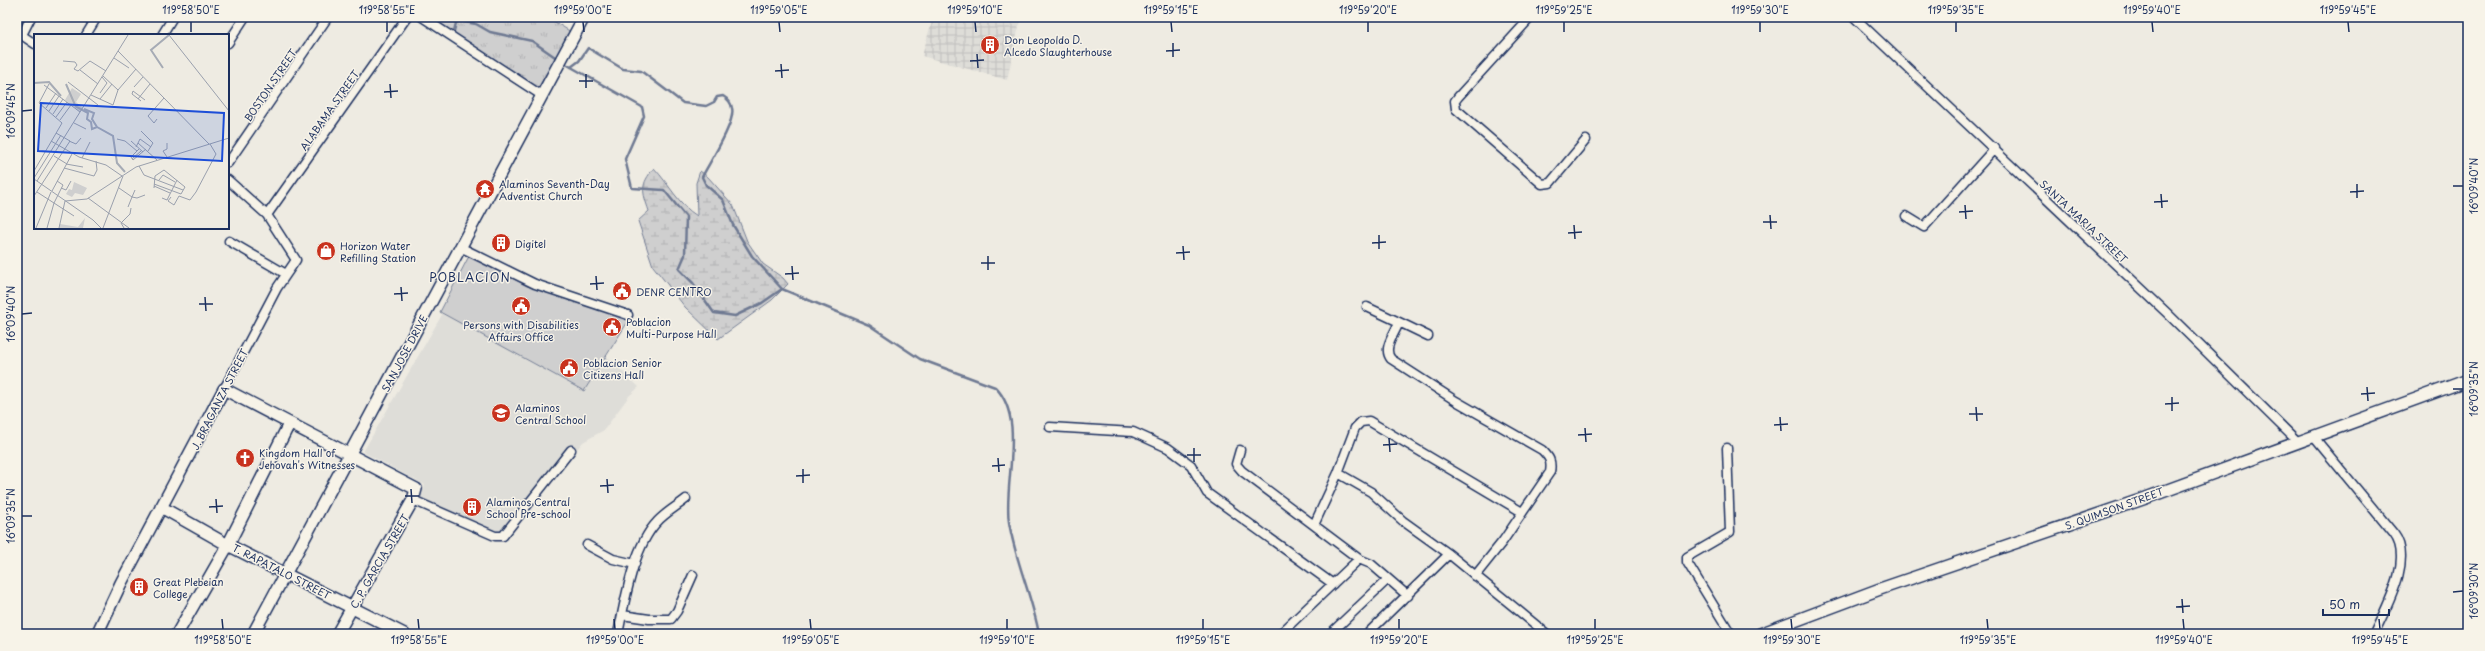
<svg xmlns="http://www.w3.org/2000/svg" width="2485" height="651" font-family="'Playpen Sans',sans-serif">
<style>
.built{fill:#deddd8}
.industrial{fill:url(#industrial-grid)}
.grass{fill:url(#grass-tufts);stroke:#757f96}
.wetland{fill:url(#wetland-marsh);stroke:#757f96}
.park{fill:#cfcfcf;stroke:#757f96}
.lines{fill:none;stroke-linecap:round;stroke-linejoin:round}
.stream{stroke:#6e7992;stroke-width:2.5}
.street-casing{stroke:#1b2f5e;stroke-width:11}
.secondary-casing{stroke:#1b2f5e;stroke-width:14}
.street{stroke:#f7f3e8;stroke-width:8}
.secondary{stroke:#f7f3e8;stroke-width:11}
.ticks{fill:none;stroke:#1b2f5e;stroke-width:1.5}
.labels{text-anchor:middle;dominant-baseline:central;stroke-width:3;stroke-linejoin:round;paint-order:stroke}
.poi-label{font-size:10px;fill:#1b2f5e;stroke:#f7f3e8;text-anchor:start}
.street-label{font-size:10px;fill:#1b2f5e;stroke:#f7f3e8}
.quarter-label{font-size:12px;letter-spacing:1px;fill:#1b2f5e;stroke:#f7f3e8}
.inset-river{fill:none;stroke:#a6abb5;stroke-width:2}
.inset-road{fill:none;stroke:#9aa0ad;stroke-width:1}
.view{fill:#1d4ed8;fill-opacity:0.15;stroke:#1d4ed8;stroke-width:2}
.inset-edge{fill:none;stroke:#1b2f5e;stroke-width:2}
.neatline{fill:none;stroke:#1b2f5e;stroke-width:1.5}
.ticks-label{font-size:10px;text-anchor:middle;fill:#1b2f5e}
</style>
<defs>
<pattern id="industrial-grid" width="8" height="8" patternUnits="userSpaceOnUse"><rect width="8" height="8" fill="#deddd8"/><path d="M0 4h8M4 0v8" fill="none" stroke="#bebebc"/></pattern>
<pattern id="grass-tufts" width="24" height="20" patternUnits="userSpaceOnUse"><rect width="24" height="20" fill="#cfcfcf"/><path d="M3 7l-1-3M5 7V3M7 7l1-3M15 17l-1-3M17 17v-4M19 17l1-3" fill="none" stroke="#b1b2b4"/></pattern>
<pattern id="wetland-marsh" width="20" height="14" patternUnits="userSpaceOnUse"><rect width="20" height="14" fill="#cfcfcf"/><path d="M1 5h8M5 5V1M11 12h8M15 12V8" fill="none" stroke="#b1b2b4"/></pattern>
</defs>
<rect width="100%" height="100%" fill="#eeebe2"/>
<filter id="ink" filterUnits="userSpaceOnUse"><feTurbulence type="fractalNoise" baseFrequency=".025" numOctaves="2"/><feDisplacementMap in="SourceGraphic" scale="8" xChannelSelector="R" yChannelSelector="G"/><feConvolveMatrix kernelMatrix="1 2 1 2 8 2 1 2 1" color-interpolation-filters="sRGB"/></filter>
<g filter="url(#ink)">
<path class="built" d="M443,313L584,391L607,357L639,387L629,396L604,430L583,442L502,540H497L417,501L425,485L363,452Z"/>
<path class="industrial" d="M933,17H1021L1007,80L922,56Z"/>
<path class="grass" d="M423,17H547L571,32L535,93Z"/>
<path class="wetland" d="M654,168C669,184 678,204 697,216L696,183L700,171L708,177L733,205L747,241L763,264L783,278L788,284L772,300L718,339L685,307L653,266L638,221L649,211C642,191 640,185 654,168Z"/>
<path class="park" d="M469,256L527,286L629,320L584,391L440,312Z"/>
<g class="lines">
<path class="stream" d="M470,17L474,23
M453,35L456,23L459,21L476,24L490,32L532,41L558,59
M564,63L642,107L644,116L625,159L632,188L664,190L686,217L685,255L679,269L693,283L714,313L735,316L762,303L782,289L869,325L920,359L995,387C1027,418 1003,484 1009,522C1015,560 1032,596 1039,634
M571,67L579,61L588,48L623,69L641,71L683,103L706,106L714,102L717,97L723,96C728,99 731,102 732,108C736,122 709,163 702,177L706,185L723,200L733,225L752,256L782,289"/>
<defs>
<path id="street" d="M422,17L541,95
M1531,17L1458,97L1455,101L1456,109L1542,184L1550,183L1586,140
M1854,17L2167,313L2298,442
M17,32L35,44
M22,35L31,17
M86,35L97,17
M162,35L173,17
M228,43L245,17
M228,163L328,17
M267,215L407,17
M1906,216L1924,227L1995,148
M229,241L286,274
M460,247L535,284L628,315
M1367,307L1399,322C1395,334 1382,348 1391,359L1456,401L1542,450C1549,457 1552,461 1550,472L1503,541L1475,576
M1399,322L1428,336
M224,389L277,288L296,260L267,215L228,180
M1050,427L1133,432L1168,448L1191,465L1207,493L1333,584
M2313,436L2394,534C2414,560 2386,607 2374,634
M1727,448L1730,532L1687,557V562L1731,634
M1240,450L1236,464L1242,471L1359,559L1371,564L1408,596
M1338,473L1371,492L1403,521L1449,554L1547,634
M413,500L495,536H503L571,450
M1314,525L1338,473L1355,428L1361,422L1369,421L1522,512
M587,545L613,559L635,564
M622,615L649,619H671L677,611L693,575
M618,634C625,601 633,547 657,522C665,513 676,507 686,499
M1280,634L1359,559
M1330,634L1388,579
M1367,634L1449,554"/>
<path id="secondary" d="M161,507L228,545L404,634
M97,634L121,583L224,389L416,489L413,500L337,634
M177,634L228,545L289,424
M253,634L584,17
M1760,634L1880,589L2143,499L2468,380"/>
</defs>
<use href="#street" class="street-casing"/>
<use href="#secondary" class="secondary-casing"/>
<use href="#street" class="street"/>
<use href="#secondary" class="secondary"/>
</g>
</g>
<path class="ticks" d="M191,22V32M387,22V32M583,22L584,32M779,22L780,32M975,22L976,32M1171,22L1172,32M1368,22V32M1564,22V32M1760,22V32M1956,22V32M2152,22L2153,32M2348,22L2349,32M1173,43V57M1166,51L1180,50M977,54L978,68M970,61L984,60M781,64L782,78M775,71L789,70M586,74V88M579,81H593M390,84L391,98M384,92L398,91M22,111L32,110M2357,184V198M2453,186H2463M2350,192L2364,191M2161,194L2162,208M2154,202L2168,201M1965,205L1966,219M1959,212L1973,211M1770,215L1771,229M1763,222H1777M1574,225L1575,239M1568,233L1582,232M1379,235V249M1372,243L1386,242M1183,246L1184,260M1176,253L1190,252M988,256V270M981,263H995M792,266L793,280M785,274L799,273M596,276L597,290M590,284L604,283M401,287L402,301M394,294L408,293M205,297L206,311M199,304H213M22,314L32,313M2367,387L2368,401M2453,389H2463M2361,394L2375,393M2172,397V411M2165,404L2179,403M1976,407L1977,421M1969,414H1983M1780,417L1781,431M1774,425L1788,424M1585,428L1586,442M1578,435L1592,434M1389,438L1390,452M1383,445L1397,444M1194,448V462M1187,455H1201M998,458L999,472M992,466L1005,465M803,469V483M796,476L810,475M607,479L608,493M600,486L614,485M411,489L412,503M405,496H419M216,499L217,513M209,507L223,506M22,516H32M2453,592L2463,591M2182,599L2183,613M2176,607L2190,606M222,619L223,629M418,619L419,629M614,619L615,629M810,619L811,629M1007,619V629M1203,619V629M1399,619V629M1595,619V629M1791,619L1792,629M1987,619L1988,629M2183,619L2184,629M2379,619L2380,629"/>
<defs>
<symbol id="building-disc" viewBox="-11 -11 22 22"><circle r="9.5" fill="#c8321e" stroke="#f7f3e8"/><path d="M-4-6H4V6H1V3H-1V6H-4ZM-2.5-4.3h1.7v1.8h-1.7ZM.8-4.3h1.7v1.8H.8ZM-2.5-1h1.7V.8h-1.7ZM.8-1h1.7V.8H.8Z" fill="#fff"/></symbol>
<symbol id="temple-disc" viewBox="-11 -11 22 22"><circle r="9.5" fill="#c8321e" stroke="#f7f3e8"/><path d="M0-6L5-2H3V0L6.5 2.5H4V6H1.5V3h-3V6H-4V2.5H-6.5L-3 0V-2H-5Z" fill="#fff"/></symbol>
<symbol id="shop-disc" viewBox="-11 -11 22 22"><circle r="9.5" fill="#c8321e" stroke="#f7f3e8"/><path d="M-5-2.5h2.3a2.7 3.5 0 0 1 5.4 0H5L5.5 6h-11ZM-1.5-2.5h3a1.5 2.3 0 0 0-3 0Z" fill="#fff"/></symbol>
<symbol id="civic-disc" viewBox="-11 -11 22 22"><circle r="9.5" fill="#c8321e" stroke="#f7f3e8"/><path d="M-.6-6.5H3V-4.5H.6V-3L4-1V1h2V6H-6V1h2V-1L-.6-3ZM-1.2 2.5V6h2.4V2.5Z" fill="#fff"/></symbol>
<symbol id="school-disc" viewBox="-11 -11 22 22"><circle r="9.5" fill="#c8321e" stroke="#f7f3e8"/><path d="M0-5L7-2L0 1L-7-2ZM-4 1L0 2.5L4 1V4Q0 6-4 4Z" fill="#fff"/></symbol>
<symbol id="church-disc" viewBox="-11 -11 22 22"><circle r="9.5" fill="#c8321e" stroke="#f7f3e8"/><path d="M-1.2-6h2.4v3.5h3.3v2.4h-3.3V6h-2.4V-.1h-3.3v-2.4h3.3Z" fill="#fff"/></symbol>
</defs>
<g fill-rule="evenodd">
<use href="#building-disc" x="979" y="34" width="22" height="22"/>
<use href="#temple-disc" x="474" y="178" width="22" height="22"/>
<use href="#building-disc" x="490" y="232" width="22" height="22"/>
<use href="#shop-disc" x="315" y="240" width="22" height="22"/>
<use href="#civic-disc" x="611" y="280" width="22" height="22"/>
<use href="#civic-disc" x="510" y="295" width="22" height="22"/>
<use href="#civic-disc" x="601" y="316" width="22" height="22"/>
<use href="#civic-disc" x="558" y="357" width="22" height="22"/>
<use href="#school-disc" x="490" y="402" width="22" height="22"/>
<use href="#church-disc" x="234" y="447" width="22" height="22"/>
<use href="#building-disc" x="461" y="496" width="22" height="22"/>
<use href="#building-disc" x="128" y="576" width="22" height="22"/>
</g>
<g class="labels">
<g class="poi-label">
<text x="1004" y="39">Don Leopoldo D.<tspan x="1004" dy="12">Alcedo Slaughterhouse</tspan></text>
<text x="499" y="183">Alaminos Seventh-Day<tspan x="499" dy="12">Adventist Church</tspan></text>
<text x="515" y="243">Digitel</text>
<text x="340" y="245">Horizon Water<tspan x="340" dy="12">Refilling Station</tspan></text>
<text x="636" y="291">DENR CENTRO</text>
<text x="626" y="321">Poblacion<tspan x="626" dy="12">Multi-Purpose Hall</tspan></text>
<text x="521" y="324" text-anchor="middle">Persons with Disabilities<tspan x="521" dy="12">Affairs Office</tspan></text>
<text x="583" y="362">Poblacion Senior<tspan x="583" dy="12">Citizens Hall</tspan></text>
<text x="515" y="407">Alaminos<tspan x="515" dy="12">Central School</tspan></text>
<text x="259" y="452">Kingdom Hall of<tspan x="259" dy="12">Jehovah's Witnesses</tspan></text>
<text x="486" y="501">Alaminos Central<tspan x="486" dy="12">School Pre-school</tspan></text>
<text x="153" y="581">Great Plebeian<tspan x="153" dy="12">College</tspan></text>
</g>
<g class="street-label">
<text transform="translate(270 85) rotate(-56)">BOSTON STREET</text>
<text transform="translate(329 110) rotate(-55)">ALABAMA STREET</text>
<text transform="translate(2084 221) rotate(43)">SANTA MARIA STREET</text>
<text transform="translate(404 353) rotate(-62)">SAN JOSE DRIVE</text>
<text transform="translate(219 399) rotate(-63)">J. BRAGANZA STREET</text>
<text transform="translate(2114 508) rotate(-20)">S. QUIMSON STREET</text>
<text transform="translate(379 561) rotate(-60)">C. P. GARCIA STREET</text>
<text transform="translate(282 571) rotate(27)">T. RAPATALO STREET</text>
</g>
<g class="quarter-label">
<text x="470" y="277">POBLACION</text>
</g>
</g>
<g transform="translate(34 34)">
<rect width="195" height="195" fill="#eeebe2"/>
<path d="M38,54L47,60L42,68L49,74L46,78L31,66ZM40,148L53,154L49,161L41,159L38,163L32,160L35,155L38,156ZM51,184L49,194H25L26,190L44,193Z" fill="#cfcfcf"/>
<path class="inset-river" d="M129,34L117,16L135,1M0,49L15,48L27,62M32,50L41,71M41,72L54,79L53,85L57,88L58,95L63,93L79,102L83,129L91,138M50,75L60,79L58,85L63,93"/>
<path class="inset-road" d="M135,1L195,77M84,17L175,110M80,24L95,34M29,27L41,28L43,31L40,35L44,37L56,27L72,37M46,36L64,50M69,42L84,56L102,35M34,48L64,71M10,51L46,78M100,53L109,43M66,59L73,49L68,43M57,61L79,71L84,56M66,65L78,50M104,65L116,50M107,67L98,60L99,57L111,66M12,74L22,59M15,77L25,62M19,80L29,65M22,83L33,68M123,85L120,89L114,82L130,64M26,86L37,71M40,89L52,95M107,97L119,109L114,117M83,105L91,107L103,117M17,107L45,123L72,131L88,142M35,107L42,110L47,104M97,107L109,118M104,109L123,126M102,113L106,105L117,113M105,115L97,123L99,126L112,115M20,122L33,130M133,123L129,117L133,115V109M48,124L56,108M98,125L107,117M32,130L49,133M105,132L110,141L149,156M30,134L60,142L63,136L62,127M0,137L28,89L5,69L15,50M0,144L27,101M0,145L59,186L67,194M125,146L129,141L141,148M3,147L94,1M120,152L136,159M27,154L32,156L37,147M85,154L98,163L101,156M120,154L121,142L130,136L151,153L147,160L120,150M18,157L38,120M3,158L40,182M0,162L36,107L22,99M137,163L134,167L140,171L145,162L156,166L162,158L182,120L176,110M54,164L95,194M128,164L133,166L143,146M94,173L98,163L103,164L111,161M2,194L17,158M13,194L20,169L29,151L23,147M25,194L31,167L53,165L102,133L195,104M69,194L89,142M90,194L87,189L96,180L97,174"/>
<path class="view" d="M7,69L190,79L188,127L4,117Z"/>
<rect width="195" height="195" class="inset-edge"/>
</g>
<rect width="2485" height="651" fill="none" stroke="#f7f3e8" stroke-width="44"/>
<path d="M2323 609v6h66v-6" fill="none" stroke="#1b2f5e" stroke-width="2"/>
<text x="2329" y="609" font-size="12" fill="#1b2f5e" stroke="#f7f3e8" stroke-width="3" paint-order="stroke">50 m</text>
<rect x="22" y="22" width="2441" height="607" class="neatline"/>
<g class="ticks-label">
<text x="191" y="14">119°58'50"E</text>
<text x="387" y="14">119°58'55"E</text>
<text x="583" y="14">119°59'00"E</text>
<text x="779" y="14">119°59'05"E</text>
<text x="975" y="14">119°59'10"E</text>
<text x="1171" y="14">119°59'15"E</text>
<text x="1368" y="14">119°59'20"E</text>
<text x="1564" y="14">119°59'25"E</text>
<text x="1760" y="14">119°59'30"E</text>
<text x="1956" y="14">119°59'35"E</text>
<text x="2152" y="14">119°59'40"E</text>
<text x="2348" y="14">119°59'45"E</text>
<text transform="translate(11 111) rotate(-90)" y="4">16°09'45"N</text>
<text transform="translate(2474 186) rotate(-90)" y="4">16°09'40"N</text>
<text transform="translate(11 314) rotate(-90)" y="4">16°09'40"N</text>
<text transform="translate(2474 389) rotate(-90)" y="4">16°09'35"N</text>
<text transform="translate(11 516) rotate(-90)" y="4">16°09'35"N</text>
<text transform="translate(2474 591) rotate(-90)" y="4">16°09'30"N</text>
<text x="223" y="644">119°58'50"E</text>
<text x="419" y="644">119°58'55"E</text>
<text x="615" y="644">119°59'00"E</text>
<text x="811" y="644">119°59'05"E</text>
<text x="1007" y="644">119°59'10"E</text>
<text x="1203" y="644">119°59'15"E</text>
<text x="1399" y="644">119°59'20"E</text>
<text x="1595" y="644">119°59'25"E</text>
<text x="1792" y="644">119°59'30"E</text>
<text x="1988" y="644">119°59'35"E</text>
<text x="2184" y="644">119°59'40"E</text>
<text x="2380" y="644">119°59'45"E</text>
</g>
</svg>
